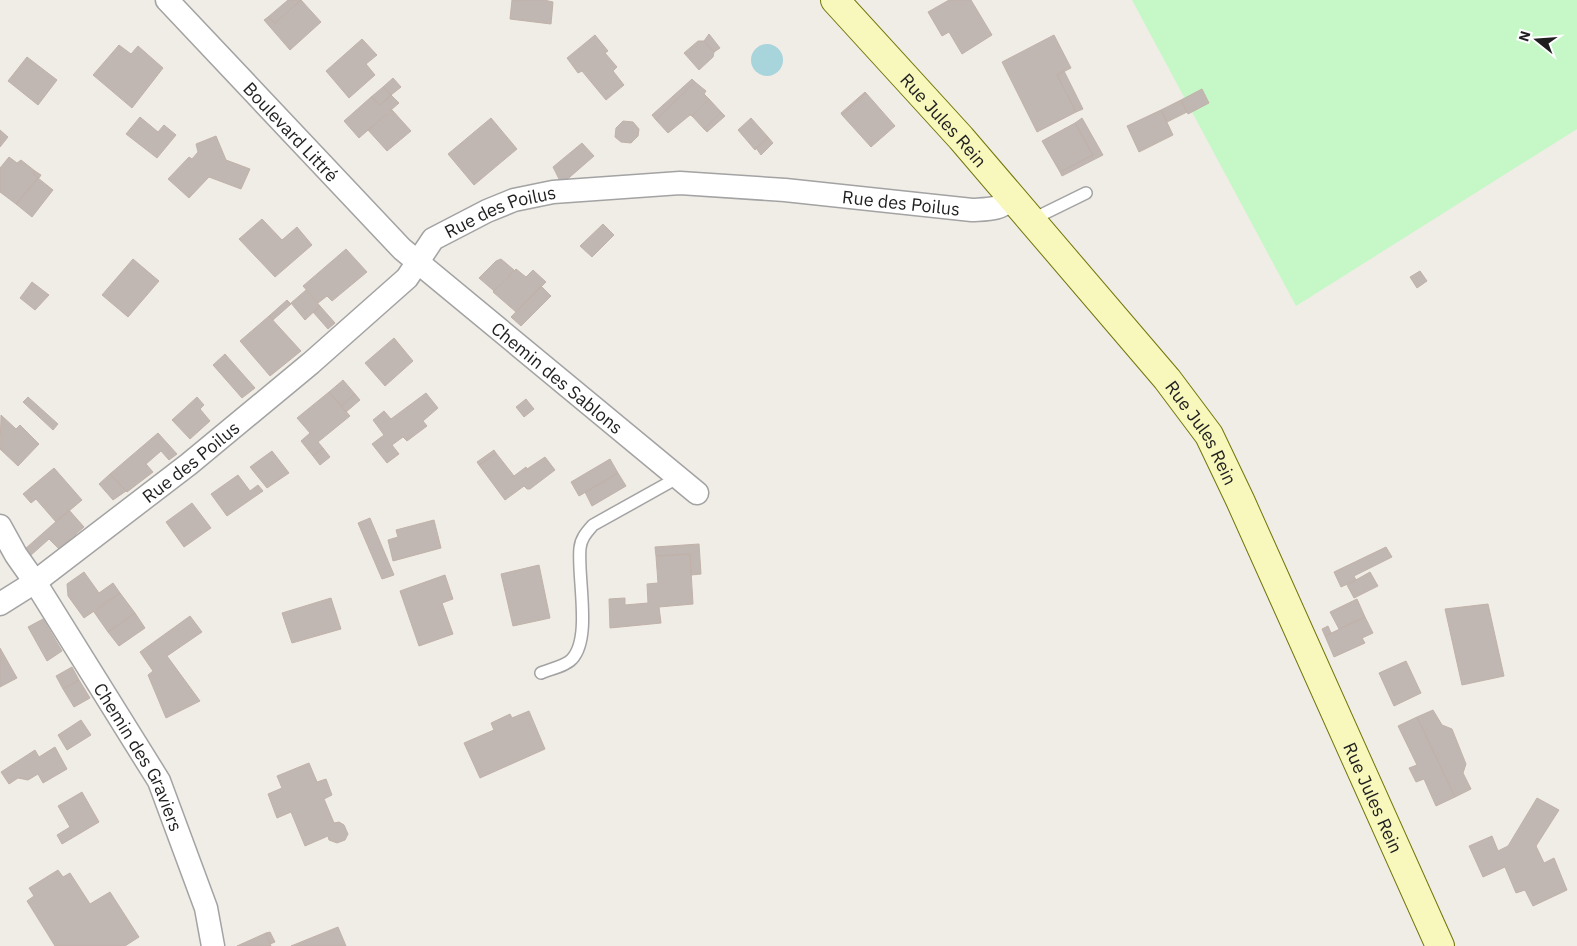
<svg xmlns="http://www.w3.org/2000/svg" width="1577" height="946" font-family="'IBM Plex Sans',sans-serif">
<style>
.park{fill:#c5f8c6}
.water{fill:#a8d4dc}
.building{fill:#c0b7b2;stroke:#c1b2a9}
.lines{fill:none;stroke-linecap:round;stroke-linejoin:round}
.service-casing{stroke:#a3a3a3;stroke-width:14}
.minor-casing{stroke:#a3a3a3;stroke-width:25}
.secondary-casing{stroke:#707508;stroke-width:30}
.service{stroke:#fff;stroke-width:11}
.minor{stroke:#fff;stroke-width:22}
.secondary{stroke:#f8f7bc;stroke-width:28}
.labels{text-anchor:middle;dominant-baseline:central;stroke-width:4.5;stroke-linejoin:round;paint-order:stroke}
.street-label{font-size:18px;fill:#1f1f1f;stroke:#fff}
</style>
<rect width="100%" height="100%" fill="#f0ece6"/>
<path class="park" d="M1132,0H1577V129L1296,306Z"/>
<path class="water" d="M751 60a16 16 0 1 1 32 0a16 16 0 1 1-32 0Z"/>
<path class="building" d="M288,0H301L275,23L268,17Z
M301,0L321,22L290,50L264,20L268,17L275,23Z
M512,0H544L553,2L551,24L510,19Z
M949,0H971L992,35L962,54L949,32L942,36L928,12Z
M709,34L720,48L714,52L704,41Z
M595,35L608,51L605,53L617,67L613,71L624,85L606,100L582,71L578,73L567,58Z
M1054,35L1071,68L1057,75L1076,112L1037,132L1002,62Z
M362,39L377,55L366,64L375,75L349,98L326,71Z
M698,41H704L714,52L713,57L699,70L684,53Z
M119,45L131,54L138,46L163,68L132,108L93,75Z
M27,57L57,80L38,105L8,81Z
M1064,71L1083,109L1076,112L1057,75Z
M393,78L401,87L391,95L383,87Z
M692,79L695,82L656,120L652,115Z
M695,82L706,91L704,94L709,99L692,116L690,115L668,133L656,120Z
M383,87L391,95L380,105L371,97Z
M1202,89L1209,103L1188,114L1181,100Z
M865,92L866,93L842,115L841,113Z
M866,93L895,126L871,147L842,115Z
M391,95L399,103L359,138L344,121L371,97L380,105Z
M709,99L721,112L704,129L692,116Z
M1181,100L1187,112L1167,122L1161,110Z
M392,110L411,131L387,151L368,130Z
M1161,110L1173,135L1139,152L1127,126Z
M721,112L725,116L707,132L704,129Z
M140,117L158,132L164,125L176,135L157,158L126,134Z
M491,118L517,149L474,185L448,154Z
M751,118L768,137L755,150L738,130Z
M1082,118L1103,155L1062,176L1060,172L1093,155L1075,123Z
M623,121L633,122L639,129L638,136L631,143L621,142L615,137L616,128Z
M1075,123L1093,155L1060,172L1042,141Z
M0,130L8,137L0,147Z
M216,136L226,160L250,169L241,189L209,177L189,198L168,179L189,157L192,159L198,152L196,144Z
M768,137L773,143L761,155L756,148Z
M582,143L594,156L563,183H561L553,167Z
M9,157L17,163L21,160L35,171L33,174L38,178L16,204L0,192V168Z
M35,171L41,175L39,178L33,174Z
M38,178L53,190L32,217L16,204Z
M262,219L282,240L297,227L312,245L275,277L239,239Z
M603,224L614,235L592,257L580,246Z
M346,249L367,272L332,301L327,296L318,303L303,286Z
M133,259L159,281L128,317L102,295Z
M501,259L514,270L494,291L479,278L496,261Z
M516,269L526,277L533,270L546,282L516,312L493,292Z
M1420,271L1427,281L1417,288L1410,277Z
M32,282L49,295L35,310L20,298Z
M541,286L551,296L521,326L511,317Z
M306,290L320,306L305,320L291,303Z
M287,300L291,304L273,320L269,316Z
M320,306L335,323L328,329L313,312Z
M269,316L301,351L270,376L240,341Z
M394,338L413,361L385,386L365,363Z
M225,354L255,388L242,398L213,365Z
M343,380L355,394L341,406L329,392Z
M329,392L350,416L318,442L323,448L313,456L301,441L310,433L297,418Z
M426,393L438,408L423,421L427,426L407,441L403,437L392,445L399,454L387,463L372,444L384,435L373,420L384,411L391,419Z
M355,394L360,400L346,412L341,406Z
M28,397L58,424L53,430L23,402Z
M197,397L204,405L200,409L210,421L190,439L172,420Z
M526,399L534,409L524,417L516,407Z
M1,415L16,429L20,425L39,444L18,466L0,449Z
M158,433L177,454L169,460L161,451L146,464L153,472L127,492L110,474Z
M323,448L330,457L320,465L313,456Z
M494,450L496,453L479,465L477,462Z
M272,451L289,473L267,488L250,467Z
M496,453L514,476L526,467L527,469L545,457L555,470L530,489H527L524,486L505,500L479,465Z
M610,459L618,473L579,496L571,482Z
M54,468L82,500L56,522L36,499L31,503L23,494Z
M618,473L626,486L592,506L585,492Z
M110,474L126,491L113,500L99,484Z
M238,475L250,491L258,485L263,491L227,516L211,494Z
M192,503L211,528L184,547L166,522Z
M69,510L84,527L59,549L49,539L30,556L25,549Z
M370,518L394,575L382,579L358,523Z
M434,520L441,548L393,561L388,540L398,537L396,530Z
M699,544L701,574L691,575L690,554L656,556L655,547Z
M1386,547L1392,557L1354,576L1356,580L1341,587L1334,572Z
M690,554L693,604L659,607L661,623L610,628L609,599L625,598V605L648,603L647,584L658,583L656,556Z
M539,565L550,618L513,626L501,574Z
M84,572L99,593L113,583L120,593L84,618L68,596L67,584Z
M1370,572L1378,586L1354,598L1347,585Z
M445,575L453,599L442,603L453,634L419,646L400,591Z
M120,593L135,613L108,632L94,612Z
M331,598L341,629L292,643L282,613Z
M1357,599L1365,617L1339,629L1330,612Z
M1488,604L1504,676L1462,685L1445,609Z
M135,613L145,628L119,646L108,632Z
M190,616L202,632L167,656L200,701L166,718L148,675L153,671L140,652Z
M1365,617L1373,633L1362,638L1365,643L1334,657L1325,636Z
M43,619L62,651L47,661L28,627Z
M1328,626L1331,633L1325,636L1322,629Z
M0,648L17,678L0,687Z
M1406,661L1421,693L1394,706L1379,673Z
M72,667L79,680L63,689L56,676Z
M79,680L90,698L74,707L63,689Z
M1433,710L1442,725L1452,729L1466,764L1463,773L1471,789L1455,797L1417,717Z
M529,711L545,749L480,778L464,743L494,730L491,723L510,714L512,718Z
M1417,717L1455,797L1436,806L1424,779L1416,782L1409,768L1417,765L1398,726Z
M81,720L91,735L67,750L58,735Z
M55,747L67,769L43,783L38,774L28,780L18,778L9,784L1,772L35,750L39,757Z
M309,763L317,782L326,779L332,795L324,799L334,823L339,822L344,825L348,834L345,840L337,843L329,840L328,836L305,846L291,812L277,818L268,794L282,788L277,776Z
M82,792L99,822L62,844L57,835L70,827L58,806Z
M1537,798L1559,810L1536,846L1544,863L1554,858L1567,890L1533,906L1525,890L1516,893L1505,867L1483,877L1469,846L1492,836L1498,851L1508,846Z
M58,870L63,877L70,873L90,904L110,892L139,937L125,946H55L27,901L34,896L29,888Z
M338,927L346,946H291Z
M270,932L275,942L270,944L266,933Z
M266,933L271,946H237Z"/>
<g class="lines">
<defs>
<path id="service" d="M1031,220L1086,193
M541,673C550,669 566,666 572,659C592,638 577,576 580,548C581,538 587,532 593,525L679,477"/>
<g id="minor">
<path id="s1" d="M167,0L402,249L697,493"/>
<path id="s2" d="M0,526L16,555L35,582L159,781L206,908L213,946"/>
<path id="s3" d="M0,604L35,582L189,464L311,363L407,278L433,239L487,211L514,200L553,192L680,183L785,190L972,210C990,209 999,210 1013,198"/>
</g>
<g id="secondary">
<path id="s4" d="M835,0L961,138L1167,379L1209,435L1240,500L1440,946"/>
</g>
</defs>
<use href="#service" class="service-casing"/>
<use href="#minor" class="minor-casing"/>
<use href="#secondary" class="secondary-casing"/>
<use href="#service" class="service"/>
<use href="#minor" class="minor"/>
<use href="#secondary" class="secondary"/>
</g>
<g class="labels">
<g class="street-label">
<text stroke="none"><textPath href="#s4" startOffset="162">Rue Jules Rein</textPath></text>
<text stroke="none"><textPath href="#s1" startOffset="181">Boulevard Littré</textPath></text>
<text stroke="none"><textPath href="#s3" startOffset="1048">Rue des Poilus</textPath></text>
<text stroke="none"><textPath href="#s3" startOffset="642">Rue des Poilus</textPath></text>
<text stroke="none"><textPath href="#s1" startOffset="544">Chemin des Sablons</textPath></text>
<text stroke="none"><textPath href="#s4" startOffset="568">Rue Jules Rein</textPath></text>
<text stroke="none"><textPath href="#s3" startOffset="238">Rue des Poilus</textPath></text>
<text stroke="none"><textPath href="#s2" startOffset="270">Chemin des Graviers</textPath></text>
<text stroke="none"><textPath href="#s4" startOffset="972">Rue Jules Rein</textPath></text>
</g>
</g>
<g transform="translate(1537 40) rotate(287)" stroke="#ffffff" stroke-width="4" paint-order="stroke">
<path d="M0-4L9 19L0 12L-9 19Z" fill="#1f1f1f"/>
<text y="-8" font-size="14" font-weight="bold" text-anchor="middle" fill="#1f1f1f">N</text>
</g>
</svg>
